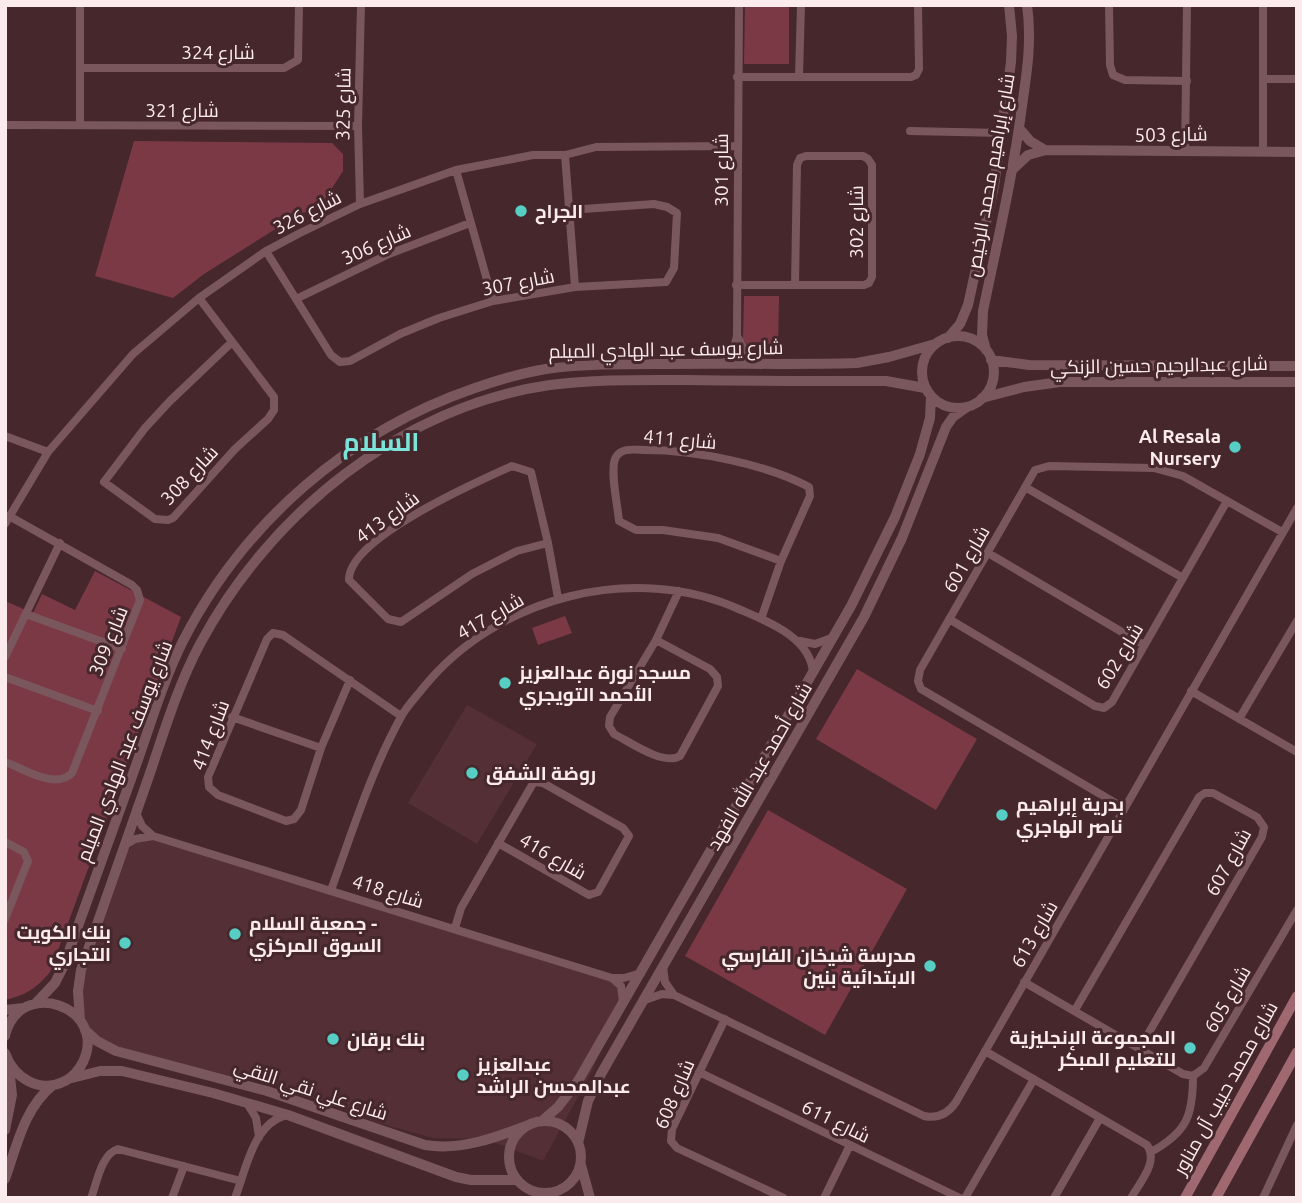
<svg xmlns="http://www.w3.org/2000/svg" width="1302" height="1203" font-family="Ubuntu,Cairo,sans-serif">
<style>
.built{fill:#542f36}
.green{fill:#7b3946}
.lines{fill:none;stroke-linecap:round;stroke-linejoin:round}
.minor{stroke:#7a575c;stroke-width:8}
.tertiary{stroke:#7a575c;stroke-width:10}
.secondary{stroke:#a06972;stroke-width:10}
.poi-dot{fill:#56cec4;stroke:#45272c;stroke-width:2.5}
.labels{text-anchor:middle;dominant-baseline:central;stroke-width:6;stroke-linejoin:round;paint-order:stroke}
.street-label{font-size:19px;fill:#fcebed;stroke:#45272c}
.poi-label{font-size:19px;font-weight:bold;fill:#fcebed;stroke:#45272c;text-anchor:start}
.district-label{font-size:26px;font-weight:bold;fill:#7ae4da;stroke:#45272c}
</style>
<rect width="100%" height="100%" fill="#45272c"/>
<path class="built" d="M467,705L537,744L477,844L408,803Z
M149,839L352,896L612,978L624,998L592,1071L543,1161L485,1139L433,1138L379,1123L286,1088L114,1049L97,1038L86,1022L82,1005L84,977L128,851L135,842Z"/>
<path class="green" d="M745,5H789V64H744Z
M134,141L332,143L343,154V171L322,204L304,213L297,211L283,219L282,225L204,274L173,298L95,276Z
M744,296H779L778,349H751L743,339Z
M95,571L181,617L50,972C37,988 26,995 5,1000V601L33,613L42,594L75,610Z
M565,616L572,633L538,645L532,628Z
M857,669L977,739L936,810L816,739Z
M768,810L907,889L825,1035L685,956Z"/>
<g class="lines">
<path class="minor" d="M1109,5L1110,65L1113,75L1125,80L1187,81
M1263,5V150
M81,68H284L298,60L299,5
M799,76L801,5
M737,77H911L916,75L919,69L918,5
M1263,79H1297
M5,125L358,126
M80,125V5
M910,131L1003,133
M1185,151L1187,5
M565,155L575,287
M456,170L493,301
M360,204L358,126L361,5
M266,251L331,355L340,362L350,361L400,334L439,318L493,301L575,287L666,282L674,268L677,213L667,207L654,204L569,210
M736,285H864L869,283L872,277V165L868,159L863,156H806L800,158L797,165L795,285
M199,298L274,397V410L268,419L235,449L173,518L168,520L155,519L104,482L145,428L170,401L232,342
M296,299L389,254L470,223
M737,336L747,354L759,363
M725,363L734,347L737,336L739,5
M5,436L48,452
M1025,487L1183,578
M5,524L48,452L133,354L199,298L266,251L300,233L360,204L456,170L533,155H565L596,147L737,146
M548,543L517,551L472,574L401,622L388,619L349,580C348,538 477,482 512,466L531,472L548,543L558,598
M988,553L1144,645
M26,614L122,649
M761,619L781,561L810,496L809,487C766,464 694,450 646,450C635,450 622,447 616,457C609,468 618,507 619,521L636,530H663L718,538L781,561
M949,619L1095,706L1104,708L1112,702L1227,501
M656,640L710,669L717,677L718,686L680,756C663,766 630,742 614,734L609,726L610,717L656,640L679,591
M800,641L815,644L834,637
M5,657L60,543
M5,677L98,711
M350,680L321,748L301,810L294,819L286,821L218,795L209,787L208,777L267,639L273,633L283,635L401,716
M1191,691L1297,752
M232,717L321,748
M1239,719L1297,621
M5,762C25,769 55,790 72,773L140,600L137,590L132,585L9,516
M1124,808L921,689L918,681L920,670L1035,470L1049,466L1154,468L1183,476L1282,532
M136,813L142,826L153,836L612,978H624L641,973
M5,842L24,852L28,861L5,919
M125,845L135,839L153,836
M331,890C352,833 371,771 401,717C406,707 416,697 423,688C496,597 634,561 741,610C769,622 811,638 813,673
M455,928L461,908L532,785L535,782L543,783L623,828L629,836L598,892L589,895L498,843
M663,967L665,982L674,995
M612,978L621,986L623,1002
M1024,982L1183,1074L1193,1076L1204,1068L1297,910
M645,1000L662,994L674,995L924,1116C938,1119 948,1114 956,1102L1297,508
M1075,1010L1199,797L1205,793H1213L1257,817L1264,827L1262,837L1140,1048
M725,1019L672,1129L671,1141L677,1148L784,1198
M985,1051L1147,1145C1159,1162 1140,1182 1131,1198
M699,1072L960,1198
M247,1103L256,1118L259,1137
M1151,1152C1187,1132 1193,1116 1193,1076
M91,1198C97,1183 101,1154 118,1149L241,1181
M172,1198L184,1166
M235,1198C246,1170 253,1123 287,1115
M824,1198L850,1145
M965,1198L1034,1079
M1054,1198L1100,1118
M1263,1198L1297,1125"/>
<path class="tertiary" d="M1019,128L1030,141L1045,150
M1013,169L1028,155L1046,150L1297,152
M922 372a36 36 0 1 1 72 0a36 36 0 1 1-72 0Z
M948,338L960,324L968,305L994,186L1011,62L1012,36L1009,5
M986,350L982,335L983,311C997,243 1013,176 1022,106C1027,72 1032,40 1027,5
M991,360L1029,365L1297,366
M982,398L1024,387L1060,382H1297
M35,1004L55,983L64,965C88,900 111,834 135,768C150,726 163,681 183,641C244,522 349,431 475,388C498,380 522,373 546,369C583,364 622,364 659,364C725,363 791,365 857,363L889,357L935,344
M5,1010L24,1008
M80,1020L78,991L81,970C104,905 126,841 149,776C164,732 178,685 200,644C269,514 402,406 550,385C595,379 641,380 687,380C753,381 820,381 886,381L925,388
M85,1030L97,1041L116,1051L267,1091L425,1145C462,1151 497,1137 531,1124
M5,1036C19,975 109,1007 83,1062C79,1070 73,1077 65,1081C39,1094 14,1078 5,1053
M68,1079L100,1071H122L213,1093L288,1115L456,1177L471,1180H517
M542,1121L558,1107L578,1081L851,606L895,517L920,454L930,418L931,396
M509 1157a36 36 0 1 1 72 0a36 36 0 1 1-72 0Z
M5,1130L12,1095L9,1067
M578,1143L588,1101L601,1074L864,617L902,538L946,427L953,417L967,407
M581,1165L590,1198
M5,1179C17,1146 24,1108 53,1085"/>
<path class="secondary" d="M1185,1198L1297,996
M1216,1198L1297,1052"/>
</g>
<g class="poi-dot">
<circle cx="521" cy="211" r="7"/>
<circle cx="1235" cy="447" r="7"/>
<circle cx="505" cy="683" r="7"/>
<circle cx="472" cy="773" r="7"/>
<circle cx="1002" cy="815" r="7"/>
<circle cx="235" cy="934" r="7"/>
<circle cx="125" cy="943" r="7"/>
<circle cx="930" cy="966" r="7"/>
<circle cx="333" cy="1039" r="7"/>
<circle cx="1190" cy="1048" r="7"/>
<circle cx="463" cy="1075" r="7"/>
</g>
<g class="labels">
<g class="street-label">
<text x="218" y="52">شارع 324</text>
<text transform="translate(343 104) rotate(-89)">شارع 325</text>
<text x="182" y="110">شارع 321</text>
<text transform="translate(1171 134) rotate(-1)">شارع 503</text>
<text transform="translate(721 170) rotate(-90)">شارع 301</text>
<text transform="translate(990 175) rotate(-80)">شارع إبراهيم محمد الرخيص</text>
<text transform="translate(307 212) rotate(-27)">شارع 326</text>
<text transform="translate(856 222) rotate(-90)">شارع 302</text>
<text transform="translate(376 244) rotate(-24)">شارع 306</text>
<text transform="translate(518 282) rotate(-11)">شارع 307</text>
<text transform="translate(666 349) rotate(-1)">شارع يوسف عبد الهادي الميلم</text>
<text transform="translate(1159 365) rotate(-1)">شارع عبدالرحيم حسين الزنكي</text>
<text transform="translate(680 439) rotate(5)">شارع 411</text>
<text transform="translate(189 475) rotate(-47)">شارع 308</text>
<text transform="translate(387 517) rotate(-36)">شارع 413</text>
<text transform="translate(966 559) rotate(-60)">شارع 601</text>
<text transform="translate(490 616) rotate(-30)">شارع 417</text>
<text transform="translate(108 641) rotate(-68)">شارع 309</text>
<text transform="translate(1119 656) rotate(-59)">شارع 602</text>
<text transform="translate(210 735) rotate(-69)">شارع 414</text>
<text transform="translate(124 751) rotate(-69)">شارع يوسف عبد الهادي الميلم</text>
<text transform="translate(759 766) rotate(-60)">شارع أحمد عبد الله الفهد</text>
<text transform="translate(553 856) rotate(30)">شارع 416</text>
<text transform="translate(1228 862) rotate(-61)">شارع 607</text>
<text transform="translate(388 891) rotate(17)">شارع 418</text>
<text transform="translate(1034 934) rotate(-60)">شارع 613</text>
<text transform="translate(1227 999) rotate(-60)">شارع 605</text>
<text transform="translate(1225 1088) rotate(-61)">شارع محمد حبيب آل مناور</text>
<text transform="translate(311 1089) rotate(18)">شارع علي نقي النقي</text>
<text transform="translate(674 1094) rotate(-67)">شارع 608</text>
<text transform="translate(836 1121) rotate(26)">شارع 611</text>
</g>
<g class="poi-label">
<text x="535" y="211">الجراح</text>
<text x="1221" y="436" text-anchor="end">Al Resala<tspan x="1221" dy="22">Nursery</tspan></text>
<text x="519" y="672">مسجد نورة عبدالعزيز<tspan x="519" dy="22">الأحمد التويجري</tspan></text>
<text x="486" y="773">روضة الشفق</text>
<text x="1016" y="804">بدرية إبراهيم<tspan x="1016" dy="22">ناصر الهاجري</tspan></text>
<text x="249" y="923">جمعية السلام -<tspan x="249" dy="22">السوق المركزي</tspan></text>
<text x="111" y="932" text-anchor="end">بنك الكويت<tspan x="111" dy="22">التجاري</tspan></text>
<text x="916" y="955" text-anchor="end">مدرسة شيخان الفارسي<tspan x="916" dy="22">الابتدائية بنين</tspan></text>
<text x="1176" y="1037" text-anchor="end">المجموعة الإنجليزية<tspan x="1176" dy="22">للتعليم المبكر</tspan></text>
<text x="347" y="1039">بنك برقان</text>
<text x="477" y="1064">عبدالعزيز<tspan x="477" dy="22">عبدالمحسن الراشد</tspan></text>
</g>
<g class="district-label">
<text x="381" y="441">السلام</text>
</g>
</g>
<rect width="1302" height="1203" fill="none" stroke="#fcebed" stroke-width="14"/>
</svg>
